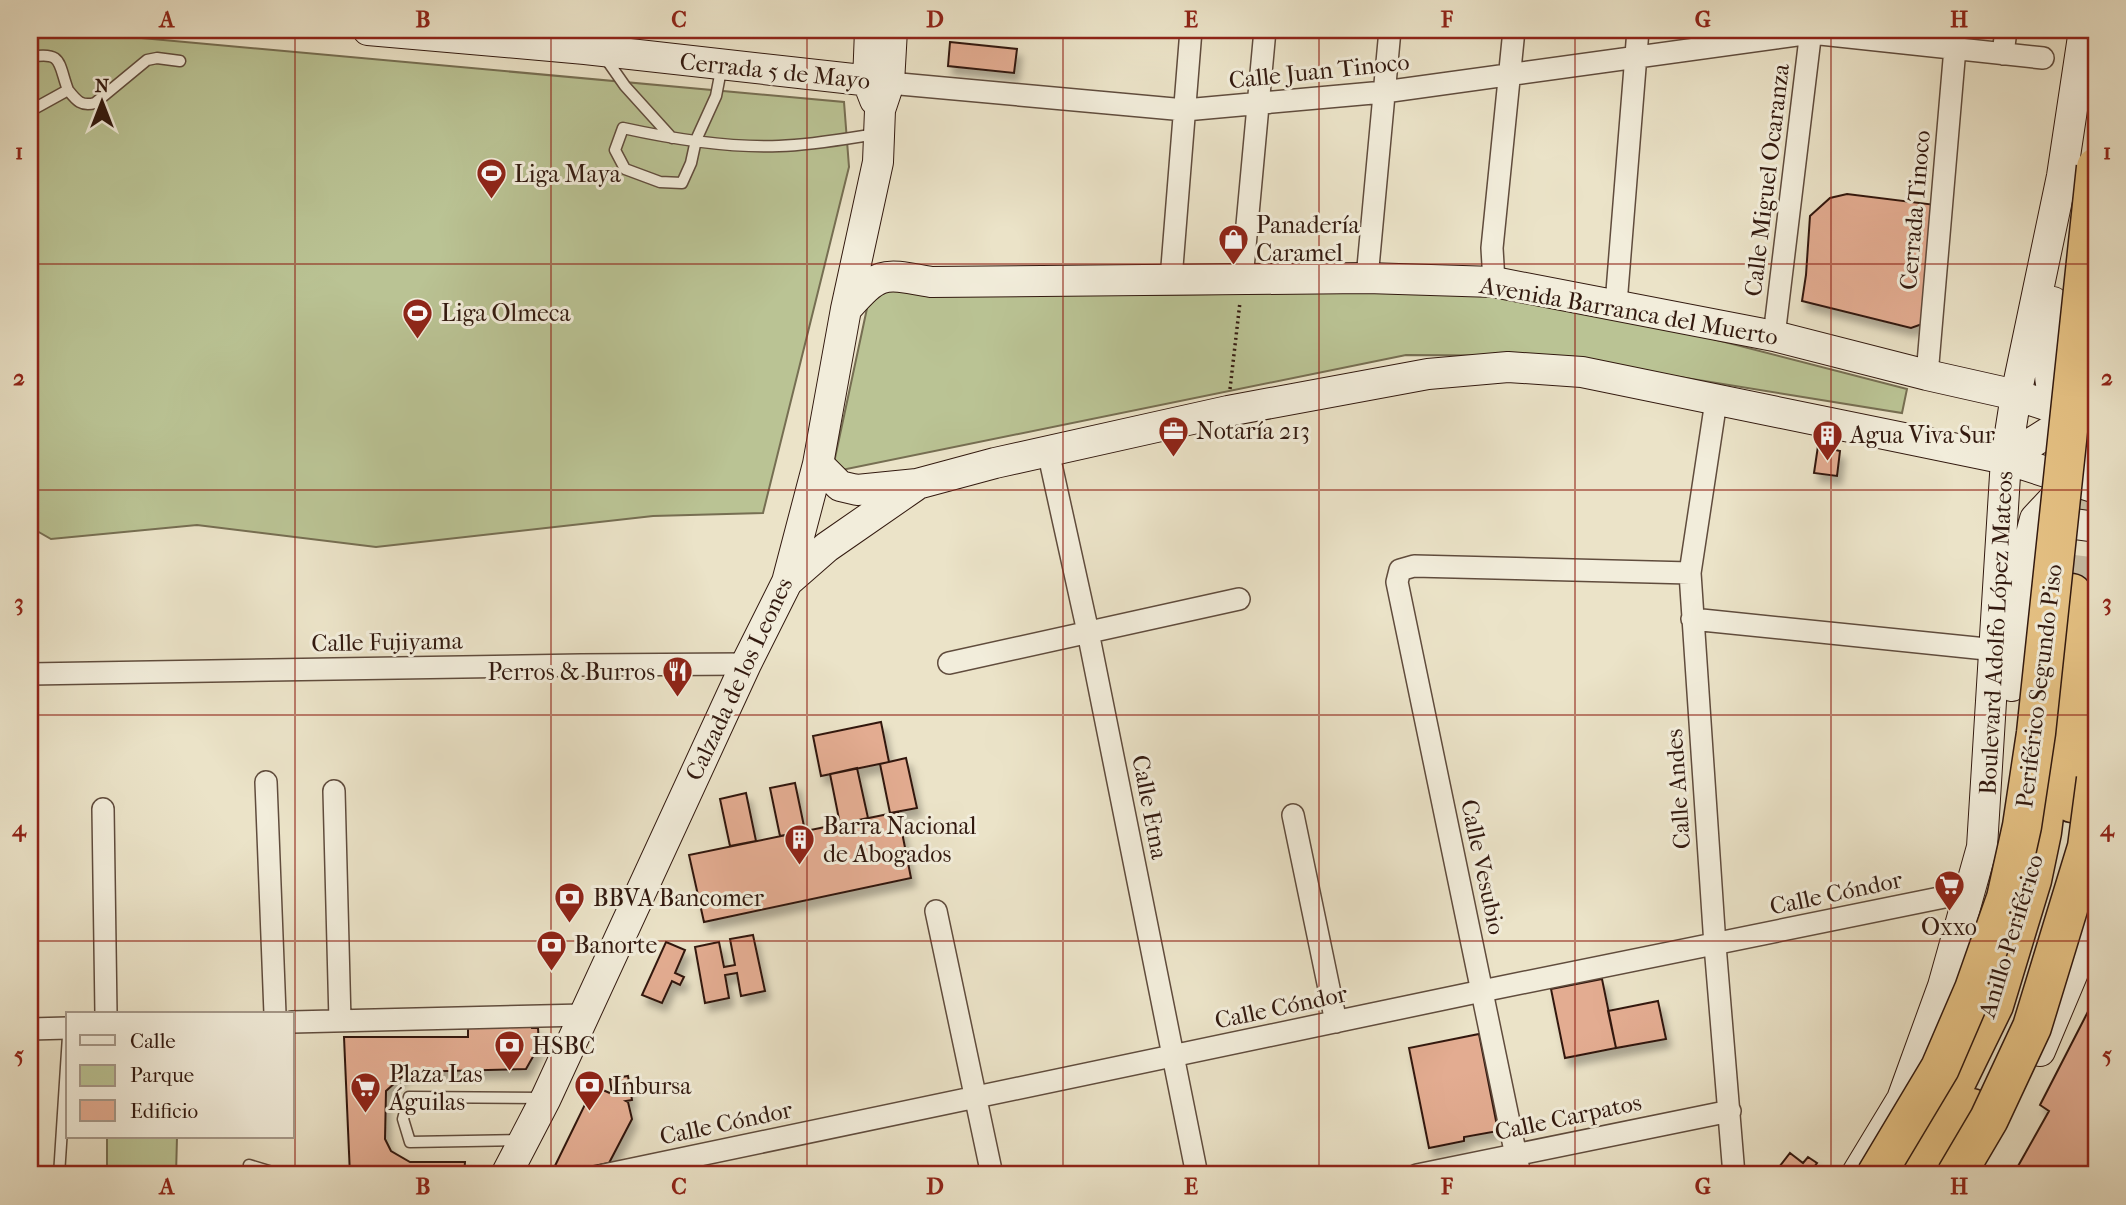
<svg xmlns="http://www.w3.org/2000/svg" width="2126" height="1205" font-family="'IM FELL French Canon',serif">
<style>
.green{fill:#bac394;stroke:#766e52;stroke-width:2}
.building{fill:#e3ac91;stroke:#32190f;stroke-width:2;filter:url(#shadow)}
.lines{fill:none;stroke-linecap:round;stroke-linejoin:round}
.highway-tunnel{stroke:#c6bba3;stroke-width:38;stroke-dasharray:38 19;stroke-linecap:butt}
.lane-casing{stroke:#604c3d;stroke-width:13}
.street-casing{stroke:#604c3d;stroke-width:24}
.secondary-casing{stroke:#32190f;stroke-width:32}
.highway-casing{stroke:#32190f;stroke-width:41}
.path{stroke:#32190f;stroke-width:3.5;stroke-dasharray:2 3.5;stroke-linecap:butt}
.lane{stroke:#f2eddb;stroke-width:10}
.street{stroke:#f2eddb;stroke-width:21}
.secondary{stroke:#f2eddb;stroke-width:30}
.highway{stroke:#e6c284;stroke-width:38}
.highway-bridge-casing{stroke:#32190f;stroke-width:41;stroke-linecap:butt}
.highway-bridge{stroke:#e6c284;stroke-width:38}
.grid{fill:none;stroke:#8f2418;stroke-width:2;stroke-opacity:0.55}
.labels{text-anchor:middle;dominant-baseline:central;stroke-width:6;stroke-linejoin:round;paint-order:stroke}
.street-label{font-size:24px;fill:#32190f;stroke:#f2eddb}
.poi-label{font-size:24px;fill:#32190f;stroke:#f2eddb;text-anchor:start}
.neatline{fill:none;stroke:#8f2418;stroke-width:2.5}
.grid-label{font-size:23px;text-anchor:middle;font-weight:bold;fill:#8f2418}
</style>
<defs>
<filter id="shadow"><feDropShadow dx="4.5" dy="8" stdDeviation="3.5" flood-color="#0004"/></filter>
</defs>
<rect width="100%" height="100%" fill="#ebe3c8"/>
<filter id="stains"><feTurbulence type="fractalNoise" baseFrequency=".00286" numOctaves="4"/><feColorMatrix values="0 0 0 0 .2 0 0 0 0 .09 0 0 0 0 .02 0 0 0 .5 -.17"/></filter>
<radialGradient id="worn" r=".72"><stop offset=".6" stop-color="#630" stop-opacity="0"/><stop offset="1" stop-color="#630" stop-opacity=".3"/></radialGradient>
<path class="green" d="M30,30H54L844,102L849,167L763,513L653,516L376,547L197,525L51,539L30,527Z
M872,285L925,295H1156L1466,290L1612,313L1907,389L1902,413L1550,356L1406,355L832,472Z
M107,1137H177L176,1175H107Z"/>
<path class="building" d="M950,42L1017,49L1014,73L948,66Z
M1847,194L1936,205L1925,323L1911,328L1802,301L1806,275L1810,216L1830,198Z
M1818,446L1840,451L1837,476L1814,473Z
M881,722L889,762L821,776L813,736Z
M906,758L917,808L890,813L880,764Z
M857,768L868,818L840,824L830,774Z
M795,783L805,831L780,836L770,788Z
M746,793L756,841L730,846L720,799Z
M898,812L911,878L704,922L689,855Z
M753,935L765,991L741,996L737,973L725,975L729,998L705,1003L695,947L719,942L724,967L735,965L730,939Z
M666,942L685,950L675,973L684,977L680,985L672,981L662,1003L642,995Z
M1602,979L1616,1048L1565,1058L1551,989Z
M2096,996V1175H2013L2049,1111L2040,1105Z
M1658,1001L1666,1039L1616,1048L1608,1011Z
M531,1023L532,1028H538L539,1046L526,1069L407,1072L386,1091L385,1139L391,1151L410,1162H465L464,1175H350L344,1037H468V1025Z
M1479,1034L1498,1131L1464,1137V1141L1429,1148L1409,1048Z
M628,1076L632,1100L626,1101L628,1102L632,1119L609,1163L551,1174L594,1086L612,1094L610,1079Z
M1790,1153L1803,1163L1808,1157L1817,1163L1812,1170L1819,1175H1773Z"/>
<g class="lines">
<path class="highway-tunnel" d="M2072,593L2096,398"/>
<defs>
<path id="lane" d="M604,56L625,86L672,138
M30,57C63,51 58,63 68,90
M722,65L716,96L696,140L691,163L682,183L660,182L625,169L615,150L623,128C673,139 727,148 779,146C812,145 844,139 876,134
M30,111L68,90C76,100 81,107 95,103L147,60L157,58L180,61
M521,1140L410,1142L403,1119L409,1097L543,1098
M249,1165L282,1175
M59,1175L68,1036"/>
<path id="street" d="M2003,54L2006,30
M889,83L1185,110L1384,92L1811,33L2043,58
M1367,278L1390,30
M1171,279L1191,30
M1242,279L1265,30
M1494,282L1492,248L1514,30
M1616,304L1638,30
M1774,336L1811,30
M1927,375L1955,48
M1716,401L1690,573L1715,945L1734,1175
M1048,451L1088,632L1197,1175
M1692,619L1996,650
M949,663L1239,599
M30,674L581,665L746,664
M266,782L275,1014
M334,791L340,1021
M103,809L106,1014
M1293,815L1336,1022
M936,911L992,1175
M292,1022L584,1015
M30,1029L68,1028
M604,1175L1482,991L1969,892
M1417,1175L1730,1111
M1520,1175L1397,582L1400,570L1414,566L1690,573"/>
<path id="secondary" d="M368,30L585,49L889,83
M870,30L868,82L875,100
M2053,302C2048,341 2045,384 2061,422
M846,309C880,271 881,273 931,282L1367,278L1494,282L1774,336L1927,375L2016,395L2096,422
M2006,459L2079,413
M818,464L840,486L857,490L917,484L995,463L1228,411L1428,374L1508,367L1582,372L2006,459L2096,488
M2038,519L2096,527
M787,582L827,547L915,486
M2012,686L2029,542L2035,519L2088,462L2096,459
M2040,1051L2096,918
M506,1175L546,1098L746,664L787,582L818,464L846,309L878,162L880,110L889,83L892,30
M1856,1175L1902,1099L1943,986L1982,847L2006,459L2016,395L2062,176L2084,30"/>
<path id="highway" d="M2072,803L2096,635
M1899,1175L1952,1091L1994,1005L2032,880L2042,832L2072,593
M1932,1175L1972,1108"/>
</defs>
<use href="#lane" class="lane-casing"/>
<use href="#street" class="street-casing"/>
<use href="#secondary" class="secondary-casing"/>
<use href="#highway" class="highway-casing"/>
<path class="path" d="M1230,389L1240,302"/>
<use href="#lane" class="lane"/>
<use href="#street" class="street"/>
<use href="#secondary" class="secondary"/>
<use href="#highway" class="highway"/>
<defs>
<path id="highway-bridge" d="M1876,1175L1940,1068L1974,989L2006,898L2022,826L2036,733L2096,167
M1956,1175L1989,1119L2032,1027L2087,847L2096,779"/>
</defs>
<use href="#highway-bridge" class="highway-bridge-casing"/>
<use href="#highway-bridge" class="highway-bridge"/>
</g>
<path class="grid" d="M295,30V1175M551,30V1175M807,30V1175M1063,30V1175M1319,30V1175M1575,30V1175M1831,30V1175M30,264H2096M30,490H2096M30,715H2096M30,941H2096"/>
<defs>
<symbol id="stadium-pin" viewBox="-11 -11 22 30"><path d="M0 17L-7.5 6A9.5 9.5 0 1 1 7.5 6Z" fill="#8f2418" stroke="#f2eddb"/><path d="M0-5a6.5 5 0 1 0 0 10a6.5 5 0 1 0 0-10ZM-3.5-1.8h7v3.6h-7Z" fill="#fff"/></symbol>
<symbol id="shop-pin" viewBox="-11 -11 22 30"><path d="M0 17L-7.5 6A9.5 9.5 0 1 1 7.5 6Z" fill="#8f2418" stroke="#f2eddb"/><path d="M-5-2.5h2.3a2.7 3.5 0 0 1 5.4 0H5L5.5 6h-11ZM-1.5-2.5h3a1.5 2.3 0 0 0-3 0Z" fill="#fff"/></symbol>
<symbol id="office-pin" viewBox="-11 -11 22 30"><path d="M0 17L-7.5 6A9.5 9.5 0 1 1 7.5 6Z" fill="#8f2418" stroke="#f2eddb"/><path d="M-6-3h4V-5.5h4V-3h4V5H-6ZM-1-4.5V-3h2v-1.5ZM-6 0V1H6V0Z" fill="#fff"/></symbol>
<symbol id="building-pin" viewBox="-11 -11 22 30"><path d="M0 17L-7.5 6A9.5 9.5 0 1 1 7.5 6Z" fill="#8f2418" stroke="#f2eddb"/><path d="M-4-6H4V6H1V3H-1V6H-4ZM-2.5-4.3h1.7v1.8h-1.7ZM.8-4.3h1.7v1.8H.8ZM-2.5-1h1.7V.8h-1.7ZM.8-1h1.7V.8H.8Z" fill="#fff"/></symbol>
<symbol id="restaurant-pin" viewBox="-11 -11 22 30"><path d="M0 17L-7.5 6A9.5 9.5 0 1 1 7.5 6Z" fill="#8f2418" stroke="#f2eddb"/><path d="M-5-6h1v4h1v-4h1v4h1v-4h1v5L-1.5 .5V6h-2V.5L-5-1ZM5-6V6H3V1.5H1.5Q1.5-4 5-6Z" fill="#fff"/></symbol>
<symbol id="supermarket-pin" viewBox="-11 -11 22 30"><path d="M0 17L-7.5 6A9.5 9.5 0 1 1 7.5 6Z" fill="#8f2418" stroke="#f2eddb"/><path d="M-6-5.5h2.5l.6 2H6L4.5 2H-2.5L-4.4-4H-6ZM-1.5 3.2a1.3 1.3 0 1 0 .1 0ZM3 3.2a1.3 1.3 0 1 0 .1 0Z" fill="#fff"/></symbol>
<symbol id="bank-pin" viewBox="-11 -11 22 30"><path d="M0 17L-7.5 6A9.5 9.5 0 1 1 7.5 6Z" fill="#8f2418" stroke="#f2eddb"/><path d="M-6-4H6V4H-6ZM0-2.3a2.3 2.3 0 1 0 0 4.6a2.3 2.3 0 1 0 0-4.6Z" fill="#fff"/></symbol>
</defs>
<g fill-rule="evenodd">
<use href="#stadium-pin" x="474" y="156" width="35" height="47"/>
<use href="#shop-pin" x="1216" y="222" width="35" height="47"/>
<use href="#stadium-pin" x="400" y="296" width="35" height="47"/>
<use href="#office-pin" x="1156" y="414" width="35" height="47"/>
<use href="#building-pin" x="1810" y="418" width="35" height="47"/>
<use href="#restaurant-pin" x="660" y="654" width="35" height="47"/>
<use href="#building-pin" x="782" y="822" width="35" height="47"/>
<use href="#supermarket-pin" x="1932" y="868" width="35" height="47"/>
<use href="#bank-pin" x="552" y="880" width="35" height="47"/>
<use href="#bank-pin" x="534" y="928" width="35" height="47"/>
<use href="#bank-pin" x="492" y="1028" width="35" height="47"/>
<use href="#bank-pin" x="572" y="1068" width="35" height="47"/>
<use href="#supermarket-pin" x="348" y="1070" width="35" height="47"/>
</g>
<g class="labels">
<g class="street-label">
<text transform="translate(775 71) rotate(6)">Cerrada 5 de Mayo</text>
<text transform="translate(1319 71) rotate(-6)">Calle Juan Tinoco</text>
<text transform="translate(1767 180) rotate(-83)">Calle Miguel Ocaranza</text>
<text transform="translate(1915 210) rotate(-85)">Cerrada Tinoco</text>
<text transform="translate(1629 311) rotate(10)">Avenida Barranca del Muerto</text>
<text transform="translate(1996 633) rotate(-87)">Boulevard Adolfo López Mateos</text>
<text transform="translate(387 642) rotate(-1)">Calle Fujiyama</text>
<text transform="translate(739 679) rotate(-65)">Calzada de los Leones</text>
<text transform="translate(2039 686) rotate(-83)">Periférico Segundo Piso</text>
<text transform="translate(1678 789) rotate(-94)">Calle Andes</text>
<text transform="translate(1150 807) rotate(79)">Calle Etna</text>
<text transform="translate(1483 867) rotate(78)">Calle Vesubio</text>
<text transform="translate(1836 893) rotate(-12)">Calle Cóndor</text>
<text transform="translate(2011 936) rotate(-73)">Anillo Periférico</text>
<text transform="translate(1281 1007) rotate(-12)">Calle Cóndor</text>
<text transform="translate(1568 1117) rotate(-12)">Calle Carpatos</text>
<text transform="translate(726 1123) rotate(-12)">Calle Cóndor</text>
</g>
<g class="poi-label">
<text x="514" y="174">Liga Maya</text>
<text x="1256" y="225">Panadería<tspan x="1256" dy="28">Caramel</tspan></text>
<text x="441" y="313">Liga Olmeca</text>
<text x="1196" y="431">Notaría 213</text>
<text x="1850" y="435">Agua Viva Sur</text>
<text x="655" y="672" text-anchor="end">Perros &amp; Burros</text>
<text x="823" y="826">Barra Nacional<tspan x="823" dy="28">de Abogados</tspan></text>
<text x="593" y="898">BBVA Bancomer</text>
<text x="1949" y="927" text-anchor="middle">Oxxo</text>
<text x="574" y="945">Banorte</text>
<text x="532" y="1046">HSBC</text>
<text x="389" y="1074">Plaza Las<tspan x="389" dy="28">Águilas</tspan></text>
<text x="612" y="1086">Inbursa</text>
</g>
</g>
<rect width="2126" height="1205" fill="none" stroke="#ebe3c8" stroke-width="77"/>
<rect x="66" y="1012" width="228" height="126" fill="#f2eddb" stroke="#a59889" stroke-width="2"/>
<rect x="80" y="1035" width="35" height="10" fill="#f2eddb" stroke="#a59889" stroke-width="2"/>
<text x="130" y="1048" font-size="21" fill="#32190f">Calle</text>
<rect x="80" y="1065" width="35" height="21" fill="#bac394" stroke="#a59889" stroke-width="2"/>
<text x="130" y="1082" font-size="21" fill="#32190f">Parque</text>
<rect x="80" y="1100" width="35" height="21" fill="#e3ac91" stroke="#a59889" stroke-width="2"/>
<text x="130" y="1118" font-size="21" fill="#32190f">Edificio</text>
<g transform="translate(102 102)" stroke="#f2eddb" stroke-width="5" paint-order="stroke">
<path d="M0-5L12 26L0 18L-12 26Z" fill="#32190f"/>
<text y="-10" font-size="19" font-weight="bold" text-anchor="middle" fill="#32190f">N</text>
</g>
<rect x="38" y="38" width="2050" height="1128" class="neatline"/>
<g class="grid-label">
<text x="167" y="27">A</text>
<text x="423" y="27">B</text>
<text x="679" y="27">C</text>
<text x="935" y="27">D</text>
<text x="1191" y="27">E</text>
<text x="1447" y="27">F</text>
<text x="1703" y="27">G</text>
<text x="1959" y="27">H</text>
<text x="19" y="159">1</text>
<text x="2107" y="159">1</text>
<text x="19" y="385">2</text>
<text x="2107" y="385">2</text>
<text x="19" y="610">3</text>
<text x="2107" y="610">3</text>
<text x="19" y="836">4</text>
<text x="2107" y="836">4</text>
<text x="19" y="1062">5</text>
<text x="2107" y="1062">5</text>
<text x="167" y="1194">A</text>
<text x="423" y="1194">B</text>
<text x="679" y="1194">C</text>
<text x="935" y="1194">D</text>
<text x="1191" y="1194">E</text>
<text x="1447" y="1194">F</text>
<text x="1703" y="1194">G</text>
<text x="1959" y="1194">H</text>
</g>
<rect width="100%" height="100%" filter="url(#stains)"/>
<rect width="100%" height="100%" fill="url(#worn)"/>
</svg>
